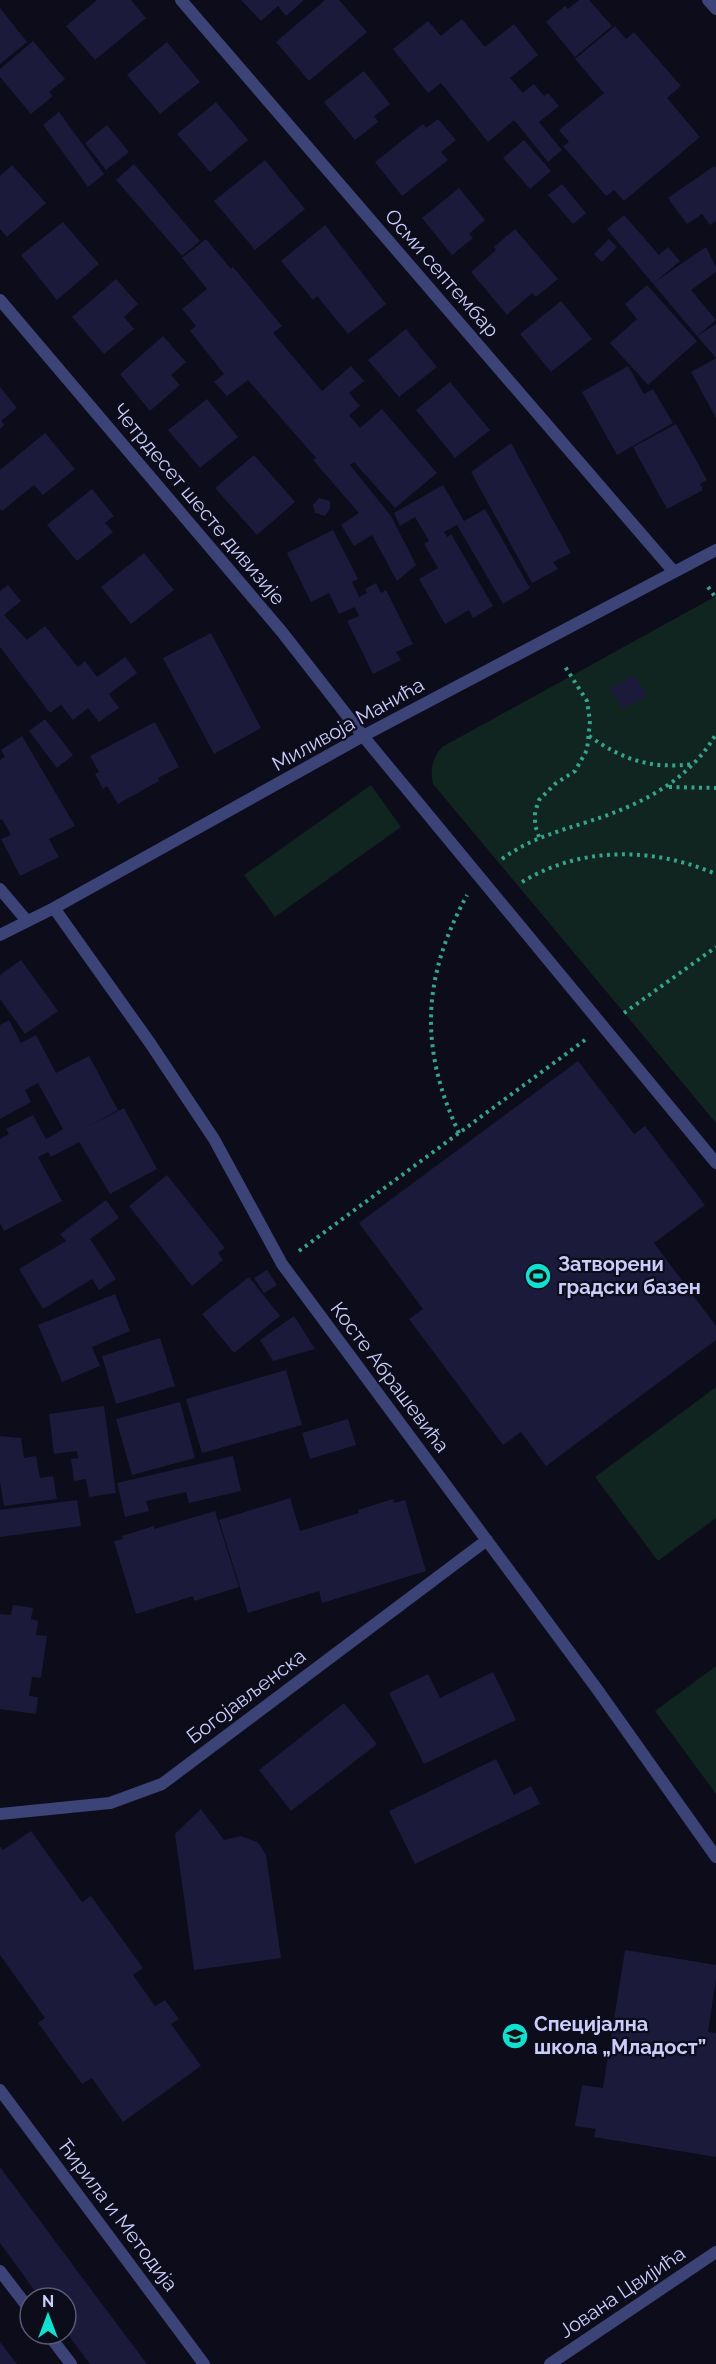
<svg xmlns="http://www.w3.org/2000/svg" width="716" height="2364" font-family="Raleway,sans-serif">
<style>
.green{fill:#102420}
.building{fill:#1b1a3a}
.lines{fill:none;stroke-linecap:round;stroke-linejoin:round}
.path{stroke:#35a48a;stroke-width:4;stroke-dasharray:3 4.5;stroke-linecap:butt}
.service{stroke:#3b4377;stroke-width:12}
.minor{stroke:#3b4377;stroke-width:12}
.labels{text-anchor:middle;dominant-baseline:central;stroke-width:4.5;stroke-linejoin:round;paint-order:stroke}
.street-label{font-size:20px;fill:#cacdfb;stroke:#0c0c1b}
.poi-label{font-size:20px;font-weight:bold;fill:#cacdfb;stroke:#0c0c1b;text-anchor:start}
</style>
<rect width="100%" height="100%" fill="#0c0c1b"/>
<path class="green" d="M716,596V1123L433,784C430,769 432,759 442,747Z
M371,785L401,827L275,917L244,875Z
M716,1387V1518L658,1561L595,1477Z
M716,1666V1794L655,1711Z"/>
<path class="building" d="M97,0H131L146,18L95,60L66,26Z
M241,0H304L286,16L278,6L261,21Z
M325,0H339L367,32L309,81L276,42Z
M579,0H589L612,26L575,57L546,22L565,6L568,9Z
M0,8L27,42L0,64Z
M462,19L485,47L514,24L538,55L510,78L523,93L534,84L544,96L548,93L559,106L539,122L562,150L548,162L514,120L488,142L441,83L428,93L393,49L428,21L441,36Z
M615,26L626,39L634,32L681,86L667,98L700,137L624,201L614,190L606,196L563,146L569,142L559,130L604,93L575,59Z
M33,41L65,79L49,92L53,96L31,114L0,77V69Z
M167,42L200,82L160,114L127,75Z
M364,71L390,104L374,116L378,122L355,140L324,102Z
M216,102L248,140L210,172L177,134Z
M59,112L104,174L88,187L43,125Z
M438,119L456,140L441,152L448,160L402,196L375,162L423,124L426,128Z
M107,125L129,152L106,170L85,143Z
M524,140L551,171L530,189L503,158Z
M265,160L305,209L255,250L214,201Z
M134,164L200,241L182,256L116,180Z
M12,165L46,203L7,237L0,229V176Z
M714,166L716,168V221L710,225L702,214L687,224L668,198Z
M562,184L586,213L573,224L548,195Z
M459,188L485,220L469,234L473,238L452,255L422,218Z
M624,215L659,255L668,247L680,261L655,282L706,247L716,267V272L691,290L716,320L697,336L607,229Z
M63,222L99,264L57,300L21,255Z
M325,225L386,304L348,334L317,296L313,300L281,261Z
M515,229L558,279L536,297L532,293L507,315L471,272L496,250L494,247Z
M206,239L231,269L233,267L282,326L273,333L322,391L351,366L364,381L349,393L360,406L349,415L360,428L382,409L437,473L395,508L354,462L350,465L391,516L416,565L397,581L372,535L354,546L341,525L359,513L313,460L316,458L248,380L227,396L214,382L224,374L190,331L196,326L182,309L207,289L182,258Z
M609,239L617,247L602,262L594,254Z
M116,279L138,304L124,317L134,329L104,354L72,317Z
M647,285L697,341L648,385L610,343L637,319L625,304Z
M561,301L592,339L551,372L520,334Z
M716,324V418L691,372L716,358L697,336Z
M406,329L437,367L399,397L368,360Z
M163,336L186,362L171,375L180,385L150,411L120,374Z
M628,366L644,394L653,389L673,423L617,455L582,392Z
M450,382L490,430L455,458L416,410Z
M0,387L17,408L1,421L4,425L0,429Z
M207,399L238,437L200,468L168,430Z
M676,424L707,480L700,484L703,490L667,509L633,447Z
M45,433L75,469L43,495L34,485L2,511L0,509V470Z
M511,443L571,553L553,562L558,569L532,583L471,472Z
M254,455L295,502L257,535L215,488Z
M443,485L464,521L485,509L530,588L503,604L457,525L444,532L447,537L451,534L493,606L473,618L469,610L445,624L419,579L438,568L424,544L429,541L415,517L400,526L394,513Z
M92,489L114,516L105,523L113,532L77,561L47,525Z
M319,498L330,501V509L325,516L315,513L313,505Z
M333,530L358,579L352,582L359,597L367,593L365,589L376,583L381,593L386,590L413,644L396,652L401,660L373,674L347,621L359,616L355,607L339,614L329,593L311,602L287,553Z
M144,553L174,590L131,624L101,587Z
M8,585L21,601L4,615L27,640L45,626L78,667L85,661L97,677L125,657L137,673L109,694L119,708L99,722L88,708L73,720L61,705L50,713L0,647V591Z
M211,633L261,728L214,754L163,658Z
M635,675L647,696L622,709L610,688Z
M45,719L73,755L57,768L29,731Z
M155,722L179,767L158,778L159,781L118,804L107,786L103,789L95,774L99,772L90,756Z
M22,736L75,826L49,839L59,857L20,876L1,839L11,835L2,819L0,820V760L5,757L1,750Z
M21,960L58,1011L25,1034L0,999V975Z
M9,1020L21,1043L36,1035L56,1073L89,1056L118,1110L87,1127L124,1108L157,1169L110,1194L79,1142L51,1157L48,1152L38,1157L62,1201L4,1231L0,1223V1139L9,1134L6,1129L33,1115L46,1139L63,1129L38,1083L25,1090L31,1102L0,1119V1025Z
M578,1061L634,1134L645,1126L705,1205L654,1243L716,1326V1340L546,1466L521,1432L503,1445L409,1319L423,1309L359,1223Z
M167,1175L225,1248L218,1253L223,1260L192,1286L129,1206Z
M106,1200L119,1218L90,1239L116,1279L99,1290L92,1279L43,1309L19,1269L66,1241L60,1234Z
M267,1270L277,1285L264,1293L254,1278Z
M249,1277L280,1316L234,1353L202,1314Z
M115,1294L130,1331L92,1347L100,1366L62,1382L38,1325Z
M294,1316L315,1349L273,1361L260,1340Z
M160,1338L175,1386L116,1404L102,1356Z
M286,1370L302,1425L202,1453L186,1399Z
M180,1402L195,1458L132,1475L116,1419Z
M104,1406L116,1493L89,1497L86,1479L74,1481L71,1459L78,1458L77,1451L54,1454L49,1414Z
M348,1419L356,1445L310,1459L302,1433Z
M0,1436L21,1438L24,1458L36,1456L40,1478L53,1476L57,1499L4,1506L0,1482Z
M233,1456L241,1491L189,1503L186,1492L146,1501L149,1511L125,1517L117,1483Z
M290,1498L300,1531L359,1513L358,1510L393,1499L394,1503L405,1500L426,1571L322,1603L319,1591L248,1613L219,1520Z
M77,1500L81,1526L0,1537V1510Z
M215,1511L239,1587L194,1601L193,1596L136,1614L114,1541L123,1539L122,1536L154,1526V1529Z
M13,1605L33,1608L31,1619L38,1621L36,1635L47,1636L41,1678L32,1677L29,1696L38,1697L36,1714L0,1709V1614L11,1615Z
M493,1672L516,1720L424,1764L389,1693L428,1674L440,1698Z
M344,1703L377,1744L291,1811L259,1770Z
M496,1759L514,1795L531,1786L540,1804L415,1864L389,1811Z
M201,1809L224,1840L241,1836L257,1842L262,1848L266,1855L281,1958L194,1970L175,1834Z
M31,1831L82,1902L91,1896L143,1968L133,1975L155,2006L165,2000L179,2019L171,2024L201,2066L123,2122L92,2078L82,2084L38,2023L45,2018L0,1955V1846L3,1850Z
M625,1950L716,1965V1979L708,2032L716,2033V2157L594,2137L596,2129L575,2126L582,2085L603,2088Z
M0,2167L81,2276L147,2364H90L66,2332V2298H40L0,2243Z
M0,2342L17,2364H0Z"/>
<g class="lines">
<path class="path" d="M708,587L716,598
M589,736C625,761 651,769 695,764
M669,787L716,788
M539,837L535,825V812L539,800L555,784L575,771L587,750L590,721L587,701L564,665
M502,859C531,838 557,832 590,821C640,805 689,781 716,734
M522,882C581,846 653,847 716,874
M624,1013L716,947
M459,1133C419,1048 422,978 467,895
M299,1251L585,1040"/>
<path class="service" d="M363,736L716,1163"/>
<path class="minor" d="M181,0L674,572
M708,0L716,9
M0,300L282,632L363,736
M0,889L27,921
M54,908L150,1043L214,1139L282,1264L597,1689L716,1857
M0,935L54,908L363,736L716,550
M0,1814L110,1803L162,1784L487,1540
M0,2090L204,2364
M0,2271L30,2310
M48,2334L71,2364
M550,2364L716,2252"/>
</g>
<defs>
<symbol id="stadium-disc" viewBox="-11 -11 22 22"><circle r="9.5" fill="#11e0d0" stroke="#0c0c1b"/><path d="M0-5a6.5 5 0 1 0 0 10a6.5 5 0 1 0 0-10ZM-3.5-1.8h7v3.6h-7Z" fill="#111"/></symbol>
<symbol id="school-disc" viewBox="-11 -11 22 22"><circle r="9.5" fill="#11e0d0" stroke="#0c0c1b"/><path d="M0-5L7-2L0 1L-7-2ZM-4 1L0 2.5L4 1V4Q0 6-4 4Z" fill="#111"/></symbol>
</defs>
<g fill-rule="evenodd">
<use href="#stadium-disc" x="523" y="1261" width="30" height="30"/>
<use href="#school-disc" x="500" y="2021" width="30" height="30"/>
</g>
<g class="labels">
<g class="street-label">
<text transform="translate(442 273) rotate(49)">Осми септембар</text>
<text transform="translate(199 504) rotate(50)">Четрдесет шесте дивизије</text>
<text transform="translate(348 724) rotate(-29)">Миливоја Манића</text>
<text transform="translate(390 1377) rotate(53)">Косте Абрашевића</text>
<text transform="translate(246 1696) rotate(-37)">Богојављенска</text>
<text transform="translate(118 2215) rotate(53)">Ћирила и Методија</text>
<text transform="translate(622 2292) rotate(-34)">Јована Цвијића</text>
</g>
<g class="poi-label">
<text x="558" y="1264">Затворени<tspan x="558" dy="23">градски базен</tspan></text>
<text x="534" y="2024">Специјална<tspan x="534" dy="23">школа „Младост”</tspan></text>
</g>
</g>
<g transform="translate(48 2316)"><circle r="28" fill="#0c0c1b" stroke="#585975" stroke-width="1.5"/>
<path d="M0-4.5L10 22L0 15L-10 22Z" fill="#11e0d0"/>
<text y="-9" font-size="16" font-weight="bold" text-anchor="middle" fill="#cacdfb">N</text>
</g>
</svg>
